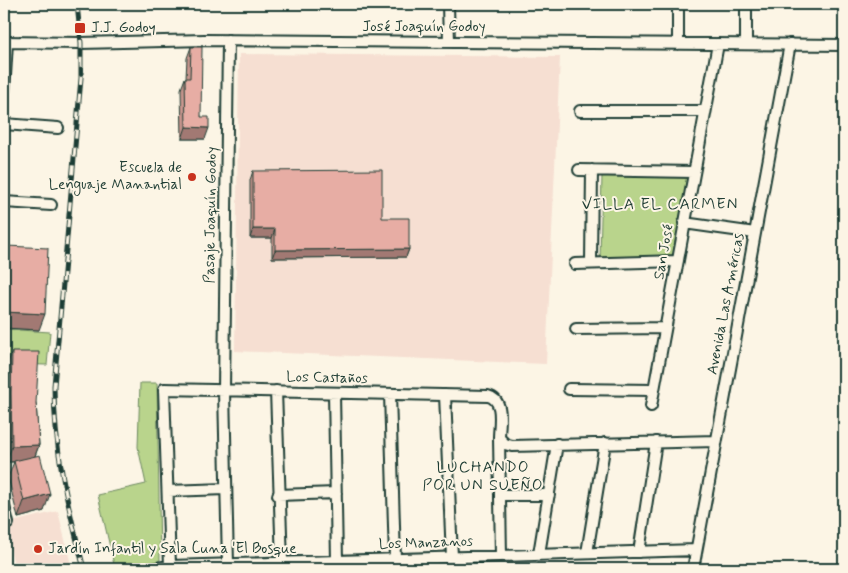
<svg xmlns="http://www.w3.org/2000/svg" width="848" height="573" font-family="Mynerve,sans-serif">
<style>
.built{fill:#f6dfd2}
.green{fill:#b9d48c;stroke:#6c8860}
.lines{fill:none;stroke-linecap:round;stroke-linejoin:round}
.minor-casing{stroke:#1f3d34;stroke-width:14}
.minor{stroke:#fcf5e5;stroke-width:10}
.rail-casing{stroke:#1f3d34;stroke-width:5}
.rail{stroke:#fcf5e5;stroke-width:3;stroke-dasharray:9;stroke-linecap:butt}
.wall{fill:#c7958d;stroke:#1f3d34}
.shaded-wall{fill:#a27973;stroke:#1f3d34}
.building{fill:#e7ada4;stroke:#1f3d34}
.poi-dot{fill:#c8321e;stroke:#fcf5e5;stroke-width:2}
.labels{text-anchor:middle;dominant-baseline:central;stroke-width:4;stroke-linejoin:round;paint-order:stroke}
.street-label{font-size:15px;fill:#1f3d34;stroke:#fcf5e5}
.poi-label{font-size:15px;fill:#1f3d34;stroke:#fcf5e5;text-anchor:start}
.neighbourhood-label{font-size:16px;letter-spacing:1px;fill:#1f3d34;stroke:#fcf5e5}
</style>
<rect width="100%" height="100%" fill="#fcf5e5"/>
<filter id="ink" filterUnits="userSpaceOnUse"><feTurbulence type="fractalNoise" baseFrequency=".02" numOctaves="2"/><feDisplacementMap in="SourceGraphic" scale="10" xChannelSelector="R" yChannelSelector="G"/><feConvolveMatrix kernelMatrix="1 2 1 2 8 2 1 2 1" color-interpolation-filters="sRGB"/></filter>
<g filter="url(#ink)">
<path class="built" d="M239,54L560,57L546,364L235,351Z
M58,511L72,569H15L4,524Z"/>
<path class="green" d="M602,176L689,177L675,260H600Z
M4,329L50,332L47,365L4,364Z
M140,383H157L160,560L150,565V569H115L98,495L146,484L138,447Z"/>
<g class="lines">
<defs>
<path id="minor" d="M448,4L449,42
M4,42L81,43L205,40L844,45
M678,44V4
M746,44V4
M4,93L7,42
M580,111H705
M4,124L58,128
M579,170L693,172
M4,202L51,205
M684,223L755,233
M591,263L592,170
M575,264L678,261
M576,329L665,328
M569,389L654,390
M276,391L282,562
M334,393L337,561
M390,394L395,559
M445,395L452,557
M651,406L718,44
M499,438L501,556
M168,491L226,489
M278,495L336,493
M500,495H549
M4,506L8,523
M639,552L656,442
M587,553L605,443
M539,554L557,444
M228,564L224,391L228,40
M170,566L164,389L488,396C505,400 499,424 499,438L505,444L512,446L716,441
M157,568L170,566L696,550
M693,569L790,44"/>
</defs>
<use href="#minor" class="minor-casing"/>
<use href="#minor" class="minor"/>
<defs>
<path id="rail" d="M77,4L81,43V78L54,386C54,452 68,506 84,569"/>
</defs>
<use href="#rail" class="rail-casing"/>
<use href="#rail" class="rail"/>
</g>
<path class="wall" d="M191,47L201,117L205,139H182L181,89L185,78H186L187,58Z
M253,171L382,218L409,249L406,257L272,258V238H250V180Z
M6,246L39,330L4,328V253Z
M12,352L36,403L39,445L35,456L44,511L18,518L8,477L14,462H6L5,409L6,368Z"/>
<path class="shaded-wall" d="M186,127L209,128L205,139H182Z
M253,229H275L272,238H250Z
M409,249L406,257L272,258L275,250Z
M4,312L45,314L39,330L4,328Z
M39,445L33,461L6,462L12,446Z
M50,494L44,511L18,518L24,501Z"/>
<path class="building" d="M191,47H202L201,117H209V128L186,127L185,78H190Z
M382,170V218H409V249L275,250V229H253V171Z
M6,246L48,248L45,314L4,312Z
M12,352H39L36,403L39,445L12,446L11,393Z
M40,455L50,494L24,501L14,461Z"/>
</g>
<g class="poi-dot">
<rect x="74" y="22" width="12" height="12" rx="2.5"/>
<circle cx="192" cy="177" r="5"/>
<circle cx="38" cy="549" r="5"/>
</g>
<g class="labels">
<g class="street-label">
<text x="424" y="27">José Joaquín Godoy</text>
<text transform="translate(211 215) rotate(-89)">Pasaje Joaquín Godoy</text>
<text transform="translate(664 252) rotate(-80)">San José</text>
<text transform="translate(726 304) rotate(-79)">Avenida Las Américas</text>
<text transform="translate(327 378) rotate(1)">Los Castaños</text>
<text transform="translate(426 543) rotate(-2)">Los Manzanos</text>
</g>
<g class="poi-label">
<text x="91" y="28">J.J. Godoy</text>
<text x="182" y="168" text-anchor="end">Escuela de<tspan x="182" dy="17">Lenguaje Manantial</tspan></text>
<text x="48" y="549">Jardín Infantil y Sala Cuna 'El Bosque</text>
</g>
<g class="neighbourhood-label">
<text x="660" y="204">VILLA EL CARMEN</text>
<text x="483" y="467">LUCHANDO<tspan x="483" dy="18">POR UN SUEÑO</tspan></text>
</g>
</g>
<rect width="848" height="573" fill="none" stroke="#fcf5e5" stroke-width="20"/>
<rect x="10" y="10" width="828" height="553" fill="none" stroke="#1f3d34" stroke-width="2" filter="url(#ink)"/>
</svg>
